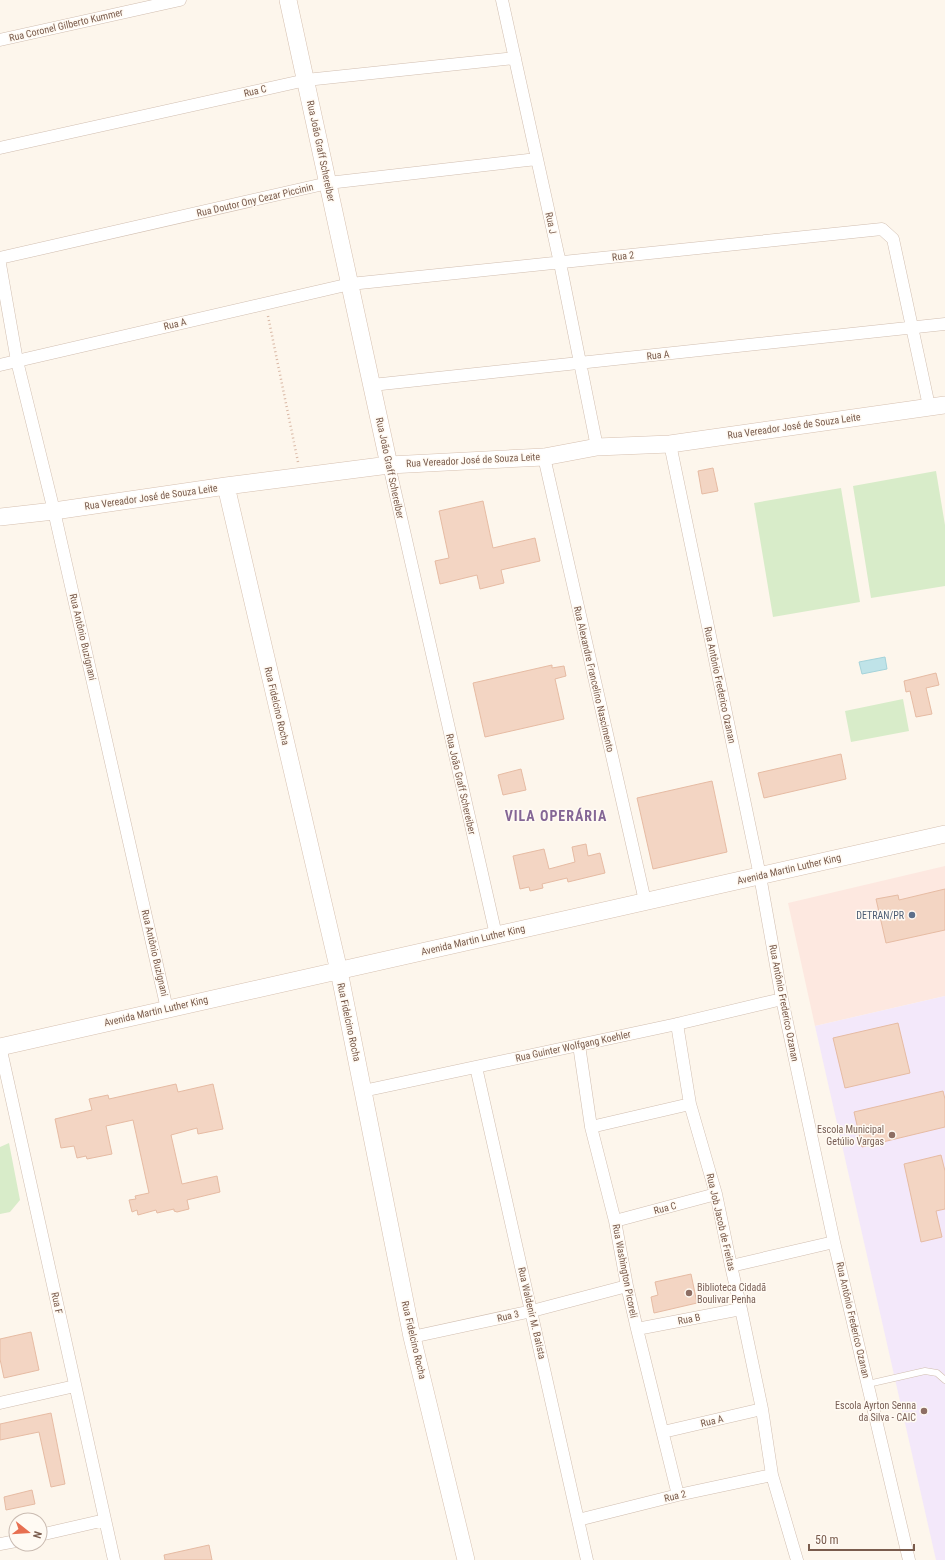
<svg xmlns="http://www.w3.org/2000/svg" width="945" height="1560" font-family="'Roboto Condensed',sans-serif">
<style>
.commercial{fill:#fde8e0}
.education{fill:#f3e8fa}
.green{fill:#d8ecc9}
.water{fill:#bfe3e8;stroke:#a5d3da}
.building{fill:#f3d5c3;stroke:#e6bba3}
.lines{fill:none;stroke-linecap:round;stroke-linejoin:round}
.lane-casing{stroke:#d1beb0;stroke-width:7}
.street-casing{stroke:#d1beb0;stroke-width:13}
.secondary-casing{stroke:#d6c0b0;stroke-width:18}
.path{stroke:#d9b8a5;stroke-width:2.5;stroke-dasharray:1 3;stroke-linecap:butt}
.lane{stroke:#fff;stroke-width:6}
.street{stroke:#fff;stroke-width:12}
.secondary{stroke:#fff;stroke-width:17}
.service-dot{fill:#5c6f8a;stroke:#fffaf3;stroke-width:1.5}
.education-dot{fill:#8d6e63;stroke:#fffaf3;stroke-width:1.5}
.labels{text-anchor:middle;dominant-baseline:central;stroke-width:3;stroke-linejoin:round;paint-order:stroke}
.street-label{font-size:10px;fill:#7a5c4d;stroke:#fffaf3}
.service-label{font-size:10px;fill:#4e5e75;stroke:#fffaf3;text-anchor:end}
.education-label{font-size:10px;fill:#785e54;stroke:#fffaf3;text-anchor:end}
.district-label{font-size:14px;font-weight:bold;letter-spacing:1px;fill:#846695;stroke:#fffaf3}
</style>
<rect width="100%" height="100%" fill="#fdf6ec"/>
<path class="commercial" d="M945,866V996L815,1026L788,903Z"/>
<path class="education" d="M945,996V1560H936L815,1026Z"/>
<path class="green" d="M936,471L945,525V586L871,598L853,486Z
M841,488L860,602L773,617L754,503Z
M903,699L909,731L851,742L845,711Z
M9,1143L20,1200L10,1212L0,1214V1147Z"/>
<path class="water" d="M885,657L887,669L862,674L859,662Z"/>
<path class="building" d="M713,468L718,491L702,494L698,471Z
M483,501L493,548L535,538L540,561L501,570L504,583L480,589L477,575L440,584L435,561L449,558L439,511Z
M552,665V668L564,666L566,676L555,679L564,719L485,737L473,683Z
M936,673L939,685L926,688L932,714L916,717L910,691L906,692L904,681Z
M841,754L846,779L764,798L758,773Z
M521,769L526,790L503,795L498,775Z
M712,781L727,852L653,869L637,798Z
M586,844L588,856L600,853L605,873L568,882L567,878L542,884L543,888L530,891L529,887L520,889L513,856L544,849L549,869L575,862L572,847Z
M945,889V930L886,943L876,899L898,895L899,900Z
M898,1023L910,1073L845,1088L833,1038Z
M176,1084L178,1092L213,1084L223,1129L198,1134L197,1128L171,1135L182,1184L217,1176L220,1192L187,1200L189,1209L177,1212L174,1211V1209L157,1213L156,1210L138,1215L137,1210L132,1212L129,1200L136,1199L135,1196L149,1193L133,1120L106,1126L112,1154L87,1159L86,1156L77,1158L74,1146L61,1148L55,1119L92,1110L89,1099L108,1095L109,1099Z
M943,1091L945,1099V1127L862,1147L854,1112Z
M941,1155L945,1171V1209L936,1211L942,1237L921,1242L904,1164Z
M691,1274L697,1303L654,1313L651,1297L658,1295L655,1282Z
M31,1332L39,1370L4,1378L0,1359V1339Z
M51,1413L65,1484L51,1487L39,1432L0,1440V1424Z
M32,1490L35,1504L6,1510L4,1497Z
M209,1545L212,1560H165L164,1555Z"/>
<g class="lines">
<defs>
<path id="lane" d="M868,1384L925,1371L937,1373L945,1380"/>
<path id="street" d="M502,0L560,263L597,447
M0,40L180,0
M0,148L306,80L515,58
M0,258L328,183L537,159
M0,264L17,361L54,511L167,1009
M0,365L350,284L882,229L893,239L929,406
M372,385L945,324
M670,444L760,876L782,999L834,1242L909,1560
M544,457L645,901
M389,465L496,935
M677,1024L690,1104L716,1194L731,1266L741,1309L762,1409L772,1475L797,1560
M579,1045L591,1127L615,1221L627,1286L637,1329L678,1495
M0,1046L114,1560
M476,1067L587,1560
M363,1091L677,1024L782,999
M591,1127L690,1104
M615,1221L716,1194
M731,1266L834,1242
M637,1329L741,1309
M412,1337L532,1311L627,1286
M0,1403L75,1386
M663,1432L762,1409
M578,1520L678,1495L772,1475
M40,1535L105,1520
M0,1544L16,1541"/>
<path id="secondary" d="M288,0L389,465
M226,486L339,971L412,1337L466,1560
M0,517L54,511L226,486L389,465L544,457L597,447L670,444L945,405
M0,1047L945,834"/>
</defs>
<use href="#lane" class="lane-casing"/>
<use href="#street" class="street-casing"/>
<use href="#secondary" class="secondary-casing"/>
<path class="path" d="M268,316L298,462"/>
<use href="#lane" class="lane"/>
<use href="#street" class="street"/>
<use href="#secondary" class="secondary"/>
</g>
<circle class="service-dot" cx="912" cy="915" r="4"/>
<g class="education-dot">
<circle cx="892" cy="1135" r="4"/>
<circle cx="689" cy="1293" r="4"/>
<circle cx="924" cy="1411" r="4"/>
</g>
<g class="labels">
<g class="street-label">
<text transform="translate(66 25) rotate(-13)">Rua Coronel Gilberto Kummer</text>
<text transform="translate(255 91) rotate(-13)">Rua C</text>
<text transform="translate(321 151) rotate(78)">Rua João Graff Schereiber</text>
<text transform="translate(255 200) rotate(-13)">Rua Doutor Ony Cezar Piccinin</text>
<text transform="translate(551 223) rotate(78)">Rua J</text>
<text transform="translate(623 256) rotate(-6)">Rua 2</text>
<text transform="translate(175 324) rotate(-13)">Rua A</text>
<text transform="translate(658 355) rotate(-6)">Rua A</text>
<text transform="translate(794 426) rotate(-8)">Rua Vereador José de Souza Leite</text>
<text transform="translate(473 460) rotate(-3)">Rua Vereador José de Souza Leite</text>
<text transform="translate(390 468) rotate(78)">Rua João Graff Schereiber</text>
<text transform="translate(151 497) rotate(-8)">Rua Vereador José de Souza Leite</text>
<text transform="translate(83 637) rotate(77)">Rua Antônio Buzignani</text>
<text transform="translate(594 679) rotate(77)">Rua Alexandre Francelino Nascimento</text>
<text transform="translate(720 685) rotate(78)">Rua Antônio Frederico Ozanan</text>
<text transform="translate(277 706) rotate(77)">Rua Fidelcino Rocha</text>
<text transform="translate(461 784) rotate(77)">Rua João Graff Schereiber</text>
<text transform="translate(789 869) rotate(-13)">Avenida Martin Luther King</text>
<text transform="translate(473 940) rotate(-13)">Avenida Martin Luther King</text>
<text transform="translate(155 953) rotate(77)">Rua Antônio Buzignani</text>
<text transform="translate(784 1003) rotate(79)">Rua Antônio Frederico Ozanan</text>
<text transform="translate(156 1011) rotate(-13)">Avenida Martin Luther King</text>
<text transform="translate(349 1022) rotate(78)">Rua Fidelcino Rocha</text>
<text transform="translate(573 1046) rotate(-12)">Rua Guinter Wolfgang Koehler</text>
<text transform="translate(665 1208) rotate(-15)">Rua C</text>
<text transform="translate(721 1222) rotate(77)">Rua Job Jacob de Freitas</text>
<text transform="translate(625 1271) rotate(79)">Rua Washington Picoreli</text>
<text transform="translate(57 1303) rotate(78)">Rua F</text>
<text transform="translate(532 1313) rotate(77)">Rua Waldenir M. Batista</text>
<text transform="translate(508 1316) rotate(-13)">Rua 3</text>
<text transform="translate(689 1319) rotate(-11)">Rua B</text>
<text transform="translate(853 1320) rotate(77)">Rua Antônio Frederico Ozanan</text>
<text transform="translate(414 1340) rotate(77)">Rua Fidelcino Rocha</text>
<text transform="translate(712 1421) rotate(-13)">Rua A</text>
<text transform="translate(675 1496) rotate(-13)">Rua 2</text>
</g>
<g class="service-label">
<text x="904" y="915">DETRAN/PR</text>
</g>
<g class="education-label">
<text x="884" y="1129">Escola Municipal<tspan x="884" dy="12">Getúlio Vargas</tspan></text>
<text x="697" y="1287" text-anchor="start">Biblioteca Cidadã<tspan x="697" dy="12">Boulivar Penha</tspan></text>
<text x="916" y="1405">Escola Ayrton Senna<tspan x="916" dy="12">da Silva - CAIC</tspan></text>
</g>
<g class="district-label">
<text x="556" y="816">VILA OPERÁRIA</text>
</g>
</g>
<g transform="translate(28 1532) rotate(107)"><circle r="19" fill="#fffaf3" stroke="#cabbb1"/>
<path d="M0-3L7 15L0 10L-7 15Z" fill="#e76f51"/>
<text y="-6" font-size="11" font-weight="bold" text-anchor="middle" fill="#7a5c4d">N</text>
</g>
<path d="M809 1544v6h105v-6" fill="none" stroke="#7a5c4d" stroke-width="2"/>
<text x="815" y="1544" font-size="12" fill="#7a5c4d" stroke="#fffaf3" stroke-width="3" paint-order="stroke">50 m</text>
</svg>
